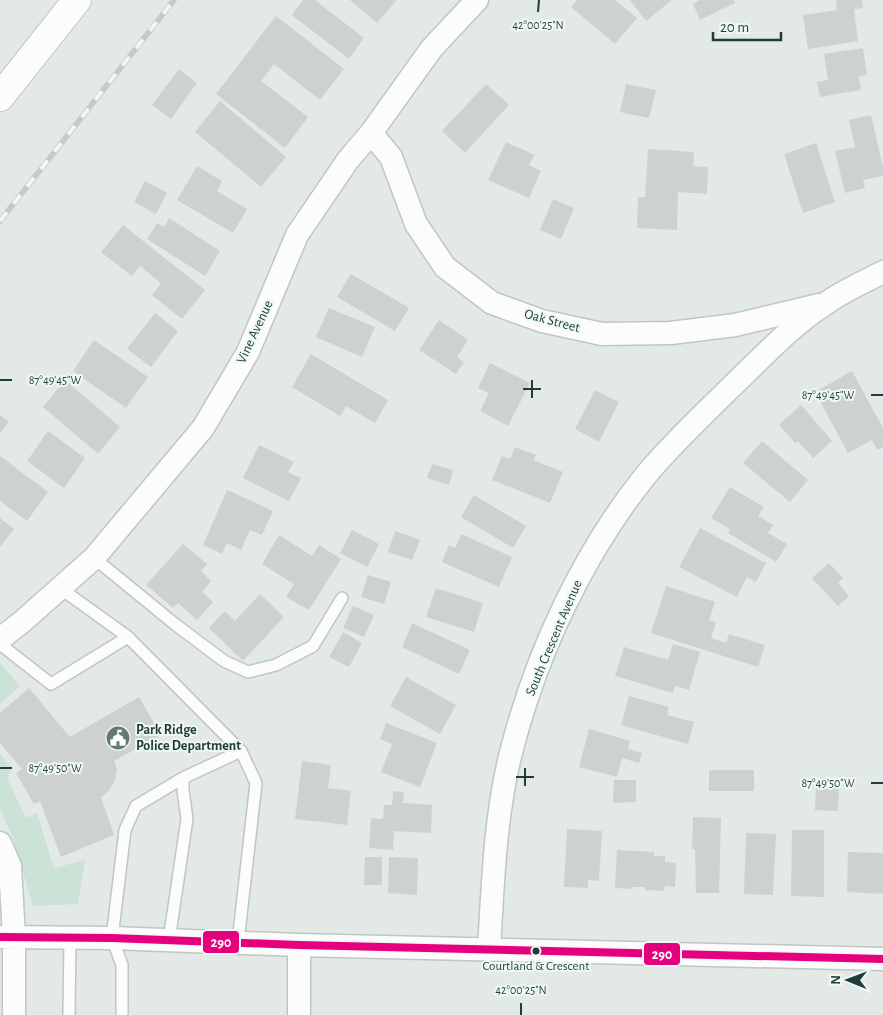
<svg xmlns="http://www.w3.org/2000/svg" width="883" height="1015" font-family="'Alegreya Sans',sans-serif">
<style>
.green{fill:#cae3d6}
.building{fill:#cdd2d1}
.lines{fill:none;stroke-linecap:round;stroke-linejoin:round}
.service-casing{stroke:#bfc6c4;stroke-width:14}
.minor-casing{stroke:#bfc6c4;stroke-width:25}
.tertiary-casing{stroke:#bfc6c4;stroke-width:30}
.service{stroke:#fbfcfb;stroke-width:11}
.minor{stroke:#fbfcfb;stroke-width:22}
.tertiary{stroke:#fbfcfb;stroke-width:28}
.rail-casing{stroke:#c6caca;stroke-width:5.5}
.rail{stroke:#f0f8f5;stroke-width:4;stroke-dasharray:11;stroke-linecap:butt}
.bus-1-casing{stroke:#f0f8f5;stroke-width:11}
.bus-1{stroke:#e5007d;stroke-width:8}
.ticks{fill:none;stroke:#1f3d3a;stroke-width:2}
.bus-dot{fill:#1f3d3a;stroke:#f0f8f5;stroke-width:2}
.labels{text-anchor:middle;dominant-baseline:central;stroke-width:4;stroke-linejoin:round;paint-order:stroke}
.bus-label{font-size:13px;fill:#1f3d3a;stroke:#f0f8f5}
.street-label{font-size:14px;fill:#1f3d3a;stroke:#f0f8f5}
.poi-label{font-size:14px;font-weight:bold;fill:#1f3d3a;stroke:#f0f8f5;text-anchor:start}
.ticks-label{font-size:12px;text-anchor:middle;fill:#1f3d3a;stroke:#f0f8f5;stroke-width:4;stroke-linejoin:round;paint-order:stroke}
.line-badge{stroke:#f0f8f5;stroke-width:2}
.badge-label{font-size:14px;text-anchor:middle;font-weight:bold;fill:#fff}
</style>
<rect width="100%" height="100%" fill="#e2e9e7"/>
<path class="green" d="M0,663L20,686L0,704Z
M0,754L12,768L7,778L26,818L37,813L54,868L85,860L78,904L33,906L13,838L0,809Z"/>
<path class="building" d="M303,0H315L364,38L349,59L292,15Z
M350,0H395L396,1L377,23Z
M577,0H615L637,18L615,44L571,7Z
M630,0H672L646,21Z
M700,0H734L735,3L700,20L693,4Z
M836,0H862L863,8L854,9L858,41L808,49L803,15L837,10Z
M276,16L344,69L320,100L274,64L261,81L308,117L285,148L216,94Z
M863,48L867,75L859,76L861,90L820,97L817,82L828,80L824,54Z
M179,69L197,83L171,119L152,105Z
M486,84L509,105L465,153L442,131Z
M626,84L656,90L649,118L620,112Z
M220,101L286,157L261,187L195,132Z
M871,115L883,167V176L863,180L865,188L845,193L835,151L855,147L849,120Z
M506,142L535,155L529,165L541,171L529,198L488,180Z
M816,143L835,202L803,213L784,154Z
M648,149L694,152L693,166L708,167L707,194L678,192L677,230L637,228L638,197H645Z
M197,166L222,181L217,191L247,209L233,233L177,200Z
M145,181L167,193L156,214L134,202Z
M553,199L574,208L561,239L540,230Z
M169,218L220,251L205,276L147,239L157,223L164,227Z
M123,225L205,290L182,319L152,295L161,283L140,266L132,276L101,252Z
M351,274L409,308L395,331L337,297Z
M329,308L375,327L362,357L316,337Z
M155,313L178,331L151,367L127,349Z
M439,320L468,340L457,357L464,362L456,374L419,350Z
M94,340L148,377L126,408L73,371Z
M311,354L388,400L375,423L346,406L340,416L292,387Z
M490,363L530,383L508,426L480,411L489,393L478,388Z
M852,371L883,428V447L877,450L872,440L848,453L815,392Z
M65,380L120,427L98,454L43,407Z
M595,390L619,402L599,442L575,429Z
M801,405L832,441L813,458L798,441L795,443L779,425Z
M0,415L9,422L0,433Z
M48,431L85,458L64,488L27,461Z
M762,441L808,480L790,502L743,463Z
M259,445L294,462L288,472L301,478L289,501L243,478Z
M515,447L536,455L533,460L563,472L550,503L492,480L502,456L510,459Z
M0,456L48,492L27,521L0,501Z
M432,464L453,470L449,485L427,478Z
M730,487L764,507L758,516L773,525L768,533L787,544L776,562L728,533L730,529L711,518Z
M227,490L273,511L262,535L250,530L241,550L227,543L222,554L203,545Z
M474,495L526,526L513,548L461,517Z
M0,518L14,529L0,547Z
M700,528L766,563L756,582L747,577L737,597L679,567Z
M352,530L379,544L367,567L340,553Z
M395,531L420,540L412,560L388,552Z
M461,534L512,557L499,587L442,562L449,545L455,548Z
M279,535L312,556L319,545L341,559L309,610L286,597L294,584L262,564Z
M183,544L207,564L201,571L211,581L202,592L213,602L197,620L178,603L173,608L146,585Z
M829,563L843,578L838,583L849,596L838,606L812,578Z
M368,575L391,582L384,604L361,597Z
M666,586L715,602L709,620L716,623L711,638L726,643L729,634L765,645L758,667L651,633Z
M436,588L483,603L474,632L426,617Z
M260,594L284,617L243,661L209,628L225,611L235,621Z
M353,606L374,615L364,637L343,628Z
M412,623L470,650L459,674L402,647Z
M343,632L362,643L349,667L329,657Z
M673,644L700,652L689,690L675,686L673,693L615,676L624,647L668,660Z
M406,677L456,705L440,734L390,706Z
M29,688L70,737L139,697L161,735L114,761L117,769L115,781L108,792L101,797L114,835L61,857L40,801L34,804L16,773L22,769L0,743V713Z
M629,696L669,707L667,715L694,722L688,744L621,725Z
M386,723L437,743L420,787L381,772L392,744L380,739Z
M589,729L630,741L628,749L642,753L639,763L622,758L617,777L579,767Z
M302,761L331,765L328,788L351,791L347,825L295,819Z
M709,770H754V791H709Z
M614,780H636V802L613,803Z
M816,786L839,787L838,811L815,810Z
M393,791L404,792L403,803L432,805L431,833L394,831L393,850L369,848L371,818L383,819L384,805H392Z
M693,817L721,818L719,893H696L695,849H692Z
M567,829L602,831L599,881L588,880V888L564,887Z
M792,830H824V897L791,896Z
M746,833L776,834L773,895L744,894Z
M617,850L654,852V856H665V862L676,863L675,887L665,886L664,891L645,890V887H633V889L615,888Z
M848,852L883,853V894L847,892Z
M365,857H382V885H364Z
M389,857L418,858L417,895L388,893Z"/>
<g class="lines">
<defs>
<path id="service" d="M94,558L176,625L224,661L248,672L276,665L313,646L342,598
M60,588L128,637
M0,644L51,684L128,637L241,751L256,783L238,942
M169,940L187,819L183,790V778
M69,1015L70,937
M122,1015V965L112,938L125,830L136,806L183,778L241,751"/>
<path id="minor" d="M371,133L391,157L416,224L445,267L492,303L542,321L602,334L671,333L735,325L819,305
M0,639L23,621L94,558L203,428L248,352L297,235L348,160L371,133L432,48L477,0
M0,843L10,866L14,937V1015
M0,937L112,938L299,945L883,959
M299,945V1015
M489,950C493,881 495,811 513,745C538,650 584,552 646,475C670,446 699,419 726,392C758,362 788,328 825,304C843,291 864,282 883,272"/>
<path id="tertiary" d="M0,97L77,0"/>
</defs>
<use href="#service" class="service-casing"/>
<use href="#minor" class="minor-casing"/>
<use href="#tertiary" class="tertiary-casing"/>
<use href="#service" class="service"/>
<use href="#minor" class="minor"/>
<use href="#tertiary" class="tertiary"/>
<defs>
<path id="rail" d="M0,221L174,0"/>
</defs>
<use href="#rail" class="rail-casing"/>
<use href="#rail" class="rail"/>
<defs>
<path id="bus-1" d="M0,937L112,938L299,945L883,959"/>
</defs>
<use href="#bus-1" class="bus-1-casing"/>
<use href="#bus-1" class="bus-1"/>
</g>
<path class="ticks" d="M538,12L539,0M0,380H12M523,389H541M871,395H883M532,398V380M0,768H12M516,777H534M871,783H883M525,786V768M521,1015V1003"/>
<defs>
<symbol id="civic-disc" viewBox="-11 -11 22 22"><circle r="9.5" fill="#637977" stroke="#f0f8f5"/><path d="M-.6-6.5H3V-4.5H.6V-3L4-1V1h2V6H-6V1h2V-1L-.6-3ZM-1.2 2.5V6h2.4V2.5Z" fill="#fff"/></symbol>
</defs>
<g fill-rule="evenodd">
<use href="#civic-disc" x="104" y="724" width="28" height="28"/>
</g>
<circle class="bus-dot" cx="536" cy="951" r="4.5"/>
<g class="labels">
<g class="bus-label">
<text x="536" y="966">Courtland &amp; Crescent</text>
</g>
<g class="street-label">
<text transform="translate(552 321) rotate(15)">Oak Street</text>
<text transform="translate(255 332) rotate(-65)">Vine Avenue</text>
<text transform="translate(554 638) rotate(-67)">South Crescent Avenue</text>
</g>
<g class="poi-label">
<text x="136" y="730">Park Ridge<tspan x="136" dy="16">Police Department</tspan></text>
</g>
</g>
<g class="ticks-label">
<text x="538" y="29">42°00'25"N</text>
<text x="55" y="384">87°49'45"W</text>
<text x="828" y="399">87°49'45"W</text>
<text x="55" y="772">87°49'50"W</text>
<text x="828" y="787">87°49'50"W</text>
<text x="521" y="994">42°00'25"N</text>
</g>
<g class="line-badge">
<rect x="202" y="930" width="38" height="24" rx="5" fill="#e5007d"/>
<rect x="643" y="942" width="38" height="24" rx="5" fill="#e5007d"/>
</g>
<g class="badge-label">
<text x="221" y="947">290</text>
<text x="662" y="959">290</text>
</g>
<g transform="translate(848 980) rotate(271)" stroke="#f0f8f5" stroke-width="4" paint-order="stroke">
<path d="M0-4L9 19L0 12L-9 19Z" fill="#1f3d3a"/>
<text y="-8" font-size="14" font-weight="bold" text-anchor="middle" fill="#1f3d3a">N</text>
</g>
<path d="M713 32v8h68v-8" fill="none" stroke="#1f3d3a" stroke-width="2.5"/>
<text x="720" y="32" font-size="15" fill="#1f3d3a" stroke="#f0f8f5" stroke-width="4" paint-order="stroke">20 m</text>
</svg>
